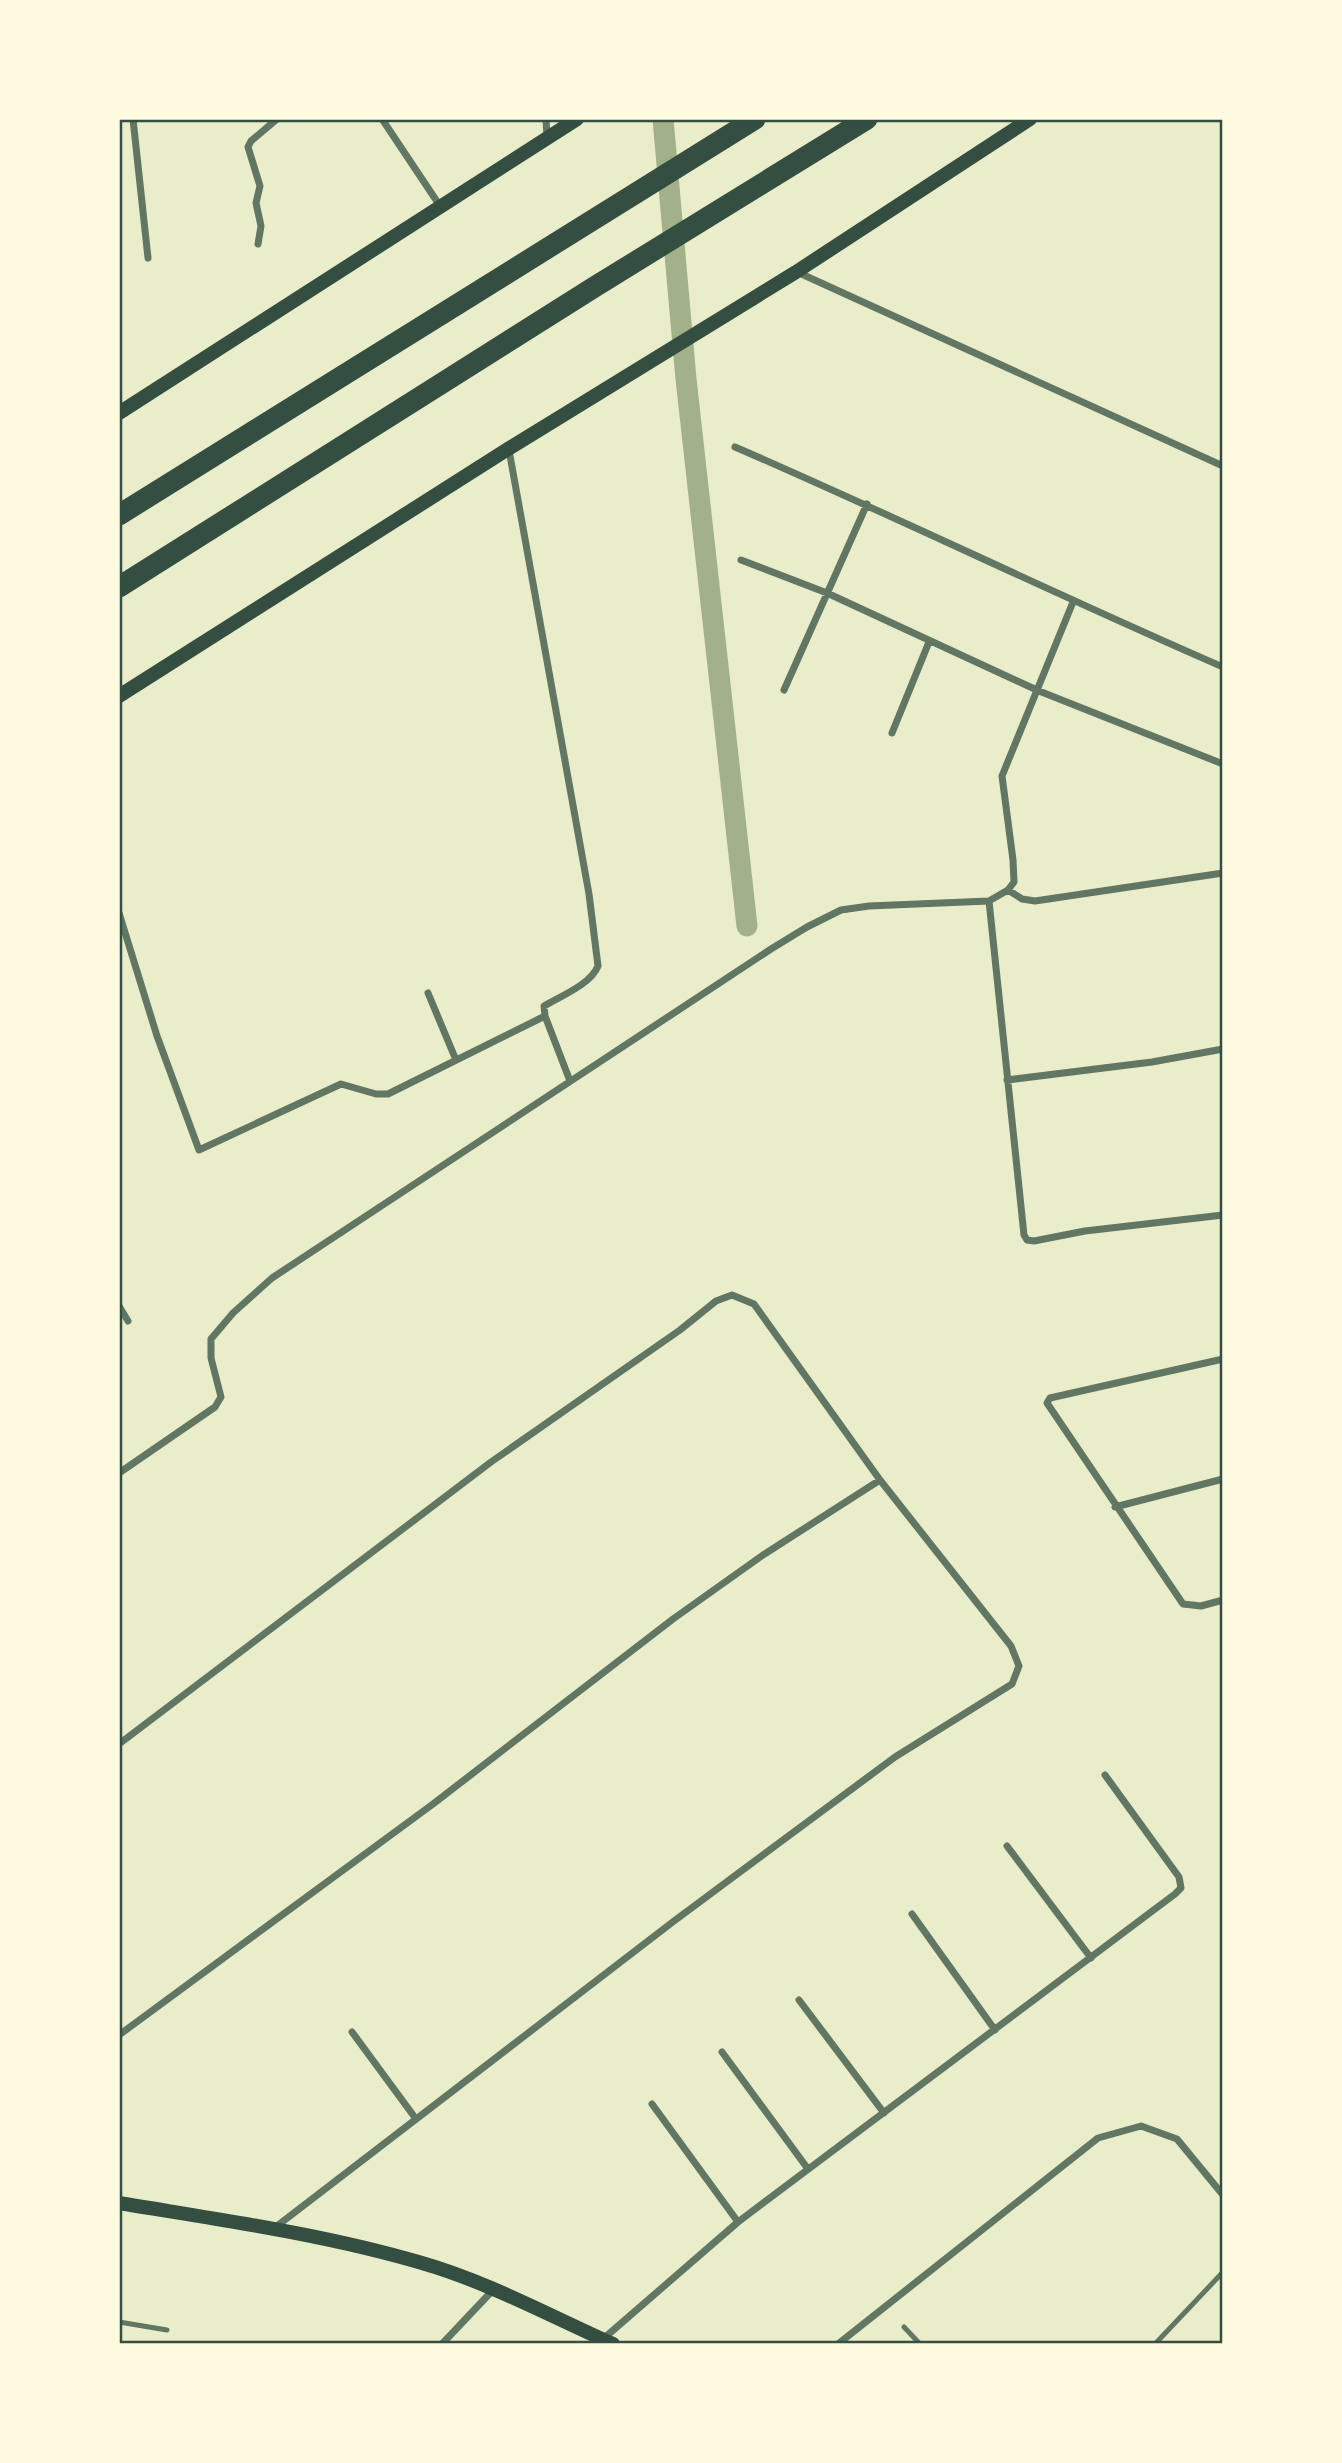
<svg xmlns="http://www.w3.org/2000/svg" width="1342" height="2463" font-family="Inter,sans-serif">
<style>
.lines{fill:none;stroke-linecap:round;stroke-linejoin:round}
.canal{stroke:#a3b18a;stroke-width:21}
.service{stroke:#617663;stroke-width:5}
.minor{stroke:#617663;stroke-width:7}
.secondary{stroke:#344e41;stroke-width:14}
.motorway{stroke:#344e41;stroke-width:21}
.neatline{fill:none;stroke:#344e41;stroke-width:2.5}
</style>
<rect width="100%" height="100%" fill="#e9edc9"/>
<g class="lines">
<path class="canal" d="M663,119L686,379L747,926"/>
<path class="service" d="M119,2322L167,2330
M904,2327L920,2344
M1155,2344L1223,2272"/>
<path class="minor" d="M133,119L148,258
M382,119L440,206
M546,119L547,137
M258,244L261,226L256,203L260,186L248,147L251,141L277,119
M797,272L1223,466
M735,447C899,518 1059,596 1223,667
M509,450L589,894L598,966C591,984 561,996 544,1006L545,1016L570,1081
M741,560L827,593L1039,691L1223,764
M784,690L867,504
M892,733L929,642
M1008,890L1022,899L1035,901L1223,873
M989,901L1024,1235L1027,1240L1034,1241L1085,1231L1223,1215
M119,913L157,1036L199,1150L341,1084L376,1094H388L545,1016
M428,993L456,1060
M1007,1080L1152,1062L1223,1049
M119,1306L128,1321
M1223,1359L1050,1398L1047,1403L1183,1604L1201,1606L1223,1600
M119,1473L215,1407L221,1397L211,1358V1339L233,1313L272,1278L771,949L807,927L841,910L869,906L989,901L1008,890L1014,882L1013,860L1002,776L1073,602
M1115,1507L1223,1479
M119,1744L491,1462L680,1330L716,1301L732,1295L754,1304L880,1480L1011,1646L1019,1666L1012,1684L895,1757L674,1921L273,2229
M1007,1846L1091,1958
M912,1914L995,2030
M799,2000L884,2113
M352,2032L416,2119
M119,2035L433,1804L673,1619L763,1555L880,1480
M722,2052L808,2169
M652,2104L738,2222
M603,2339L738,2222L1175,1894L1181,1888L1179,1877L1105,1775
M442,2344L493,2290
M838,2344L1098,2138L1141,2126L1177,2139L1223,2195"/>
<path class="secondary" d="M119,413L577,119
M119,696L508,449L796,272L1030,119
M119,2203C221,2220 323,2234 422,2263C488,2282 550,2316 613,2344"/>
<path class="motorway" d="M119,515L755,119
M119,587L596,286L867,119"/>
</g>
<rect width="1342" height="2463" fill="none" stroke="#fefae0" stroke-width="242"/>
<rect x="121" y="121" width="1100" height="2221" class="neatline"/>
</svg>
